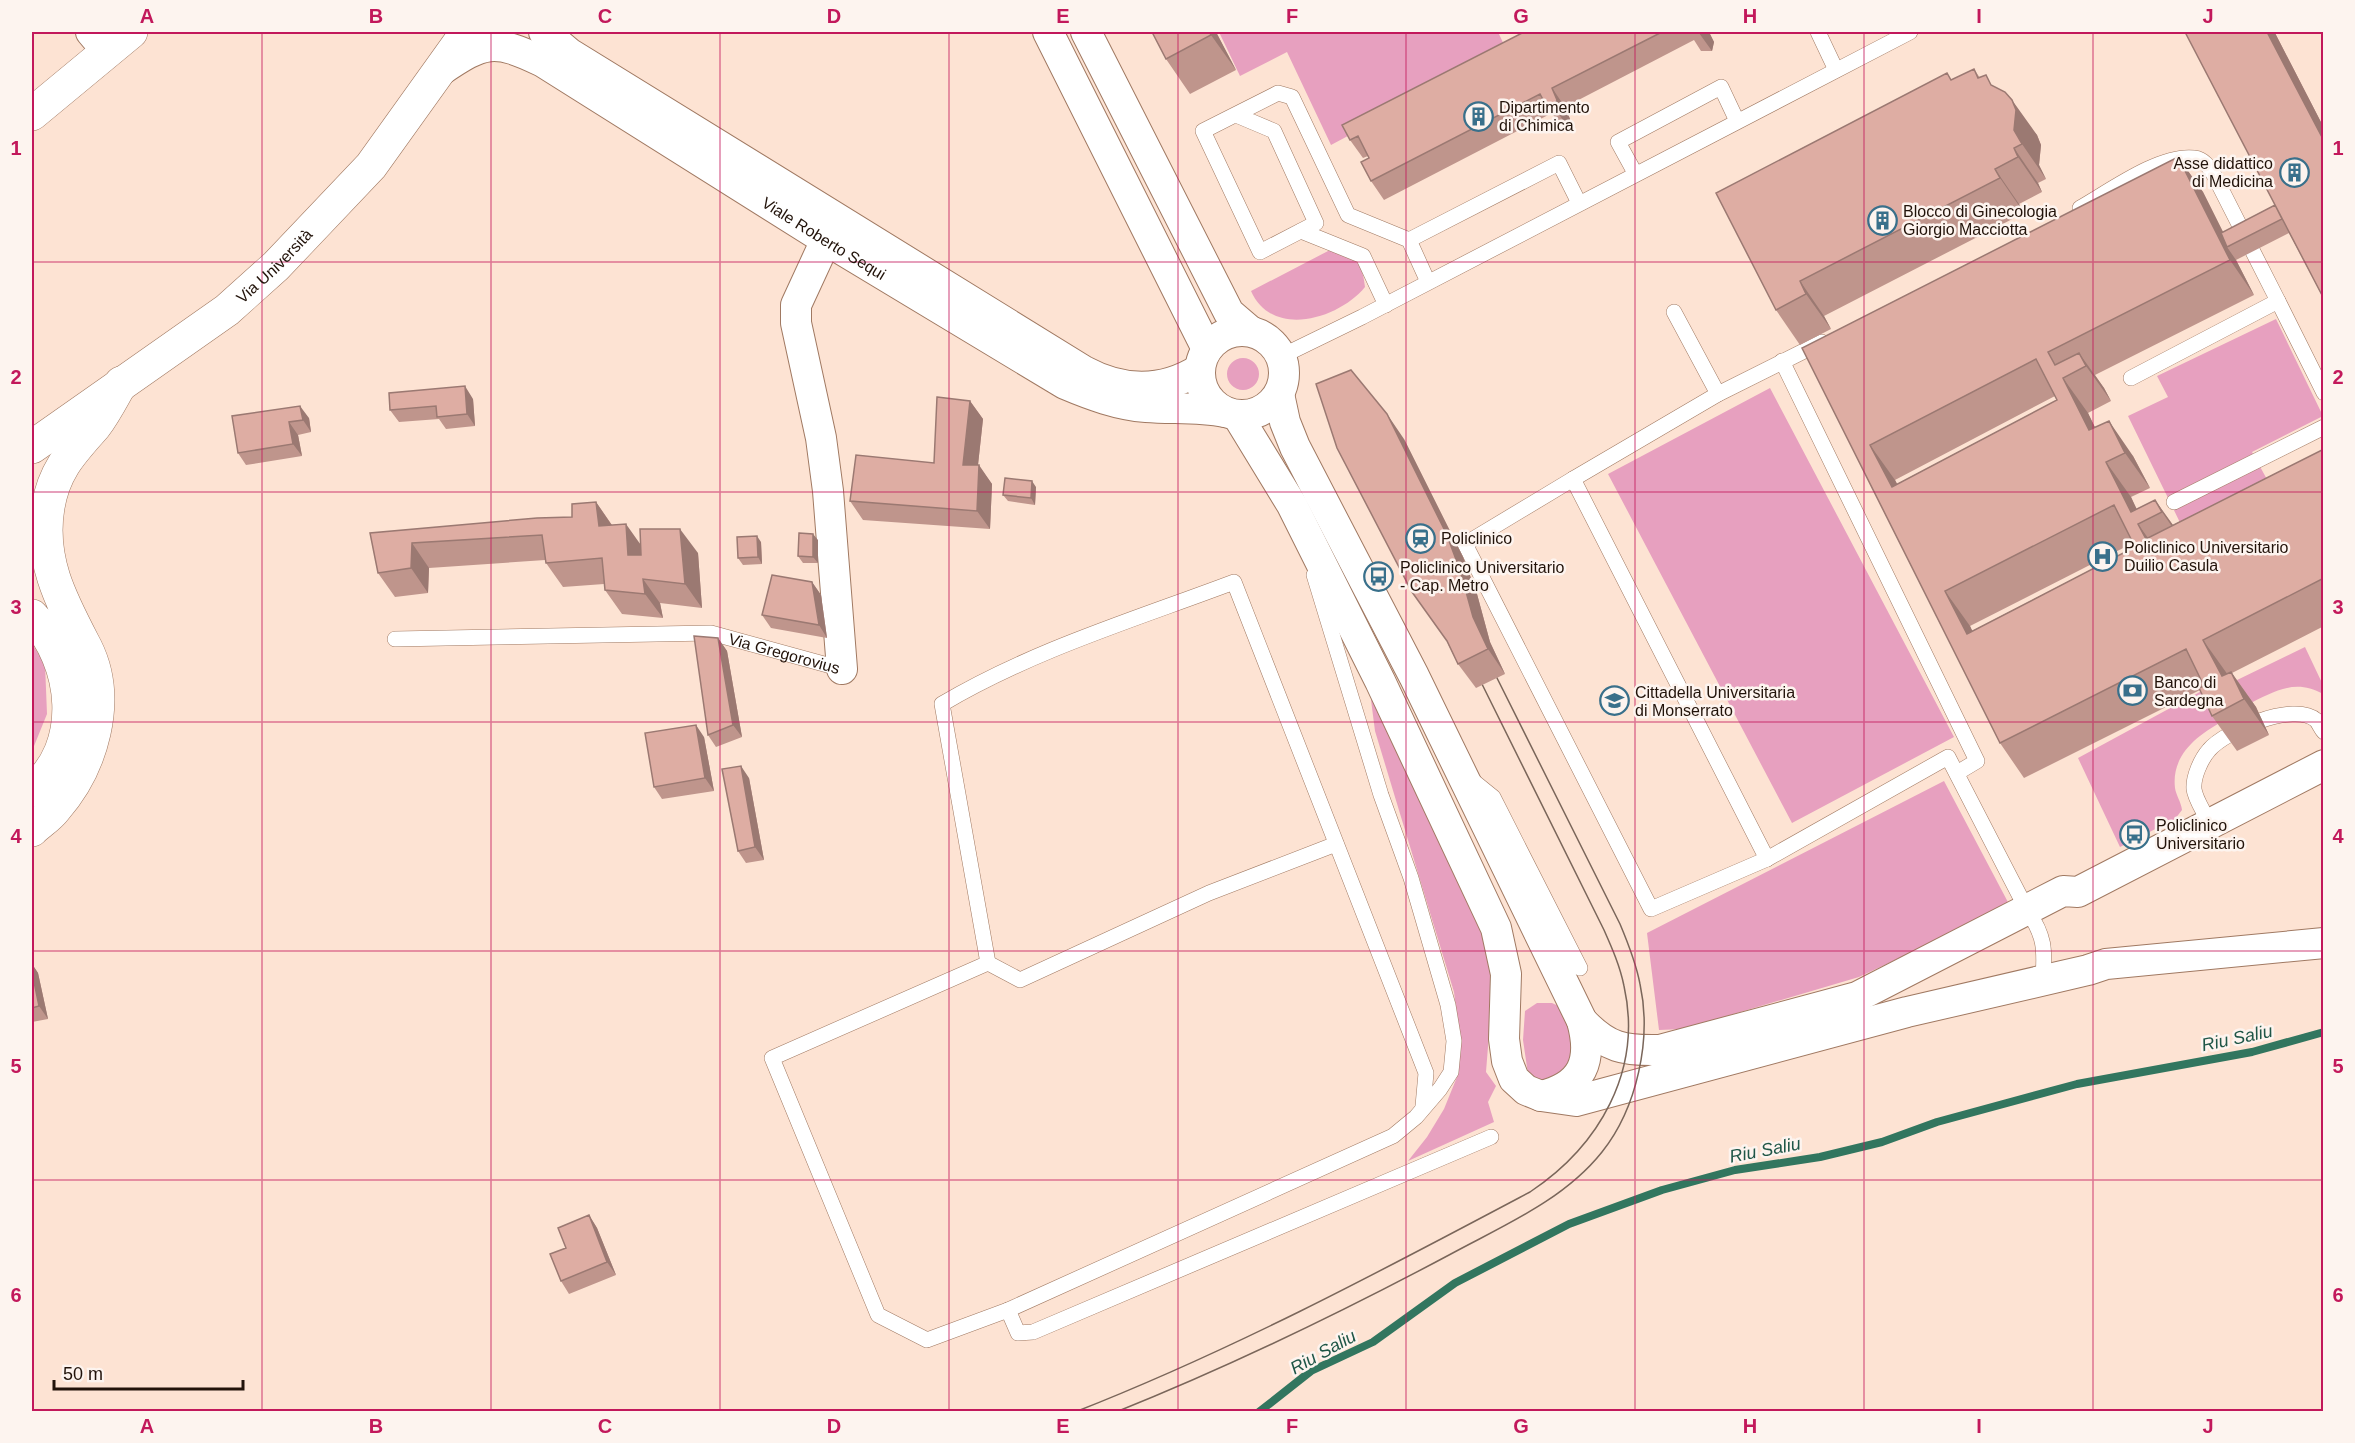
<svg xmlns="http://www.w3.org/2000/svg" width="2355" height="1443" font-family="Arial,sans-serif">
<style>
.green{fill:#e7a0bf}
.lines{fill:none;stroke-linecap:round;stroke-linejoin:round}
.stream{stroke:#32765f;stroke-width:8}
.service-casing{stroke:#a07962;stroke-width:16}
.minor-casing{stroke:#a07962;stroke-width:32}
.secondary-casing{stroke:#a07962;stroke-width:34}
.trunk-casing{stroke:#a07962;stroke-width:34}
.service{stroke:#fff;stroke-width:15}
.minor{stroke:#fff;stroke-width:30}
.secondary{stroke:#fff;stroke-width:33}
.trunk{stroke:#fff;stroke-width:33}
.tram{stroke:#7a665a;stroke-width:1.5}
.wall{fill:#bf958c;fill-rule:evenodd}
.shaded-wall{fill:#9b7972}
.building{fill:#deada3;stroke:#9b7972;stroke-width:1.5;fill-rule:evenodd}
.grid{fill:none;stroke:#c2185b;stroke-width:1.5;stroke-opacity:0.55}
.labels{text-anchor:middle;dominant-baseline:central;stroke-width:5;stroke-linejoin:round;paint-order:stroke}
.poi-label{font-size:16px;fill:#22130a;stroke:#fdf4ef;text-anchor:start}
.street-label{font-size:16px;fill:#22130a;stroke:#fdf4ef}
.water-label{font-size:18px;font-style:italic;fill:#1f5647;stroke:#fdf4ef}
.neatline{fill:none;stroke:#c2185b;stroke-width:2}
.grid-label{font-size:20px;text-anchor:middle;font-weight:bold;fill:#c2185b}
</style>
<rect width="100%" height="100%" fill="#fde3d3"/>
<path class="green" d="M1219,32H1498L1507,51L1331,145L1287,52L1240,76Z
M1330,250C1355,258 1362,259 1365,287C1339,319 1272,339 1251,291Z
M2276,319L2323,416L2252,452L2275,494L2189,541L2128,416L2168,397L2157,376Z
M1227 374a16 16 0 1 1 32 0a16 16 0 1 1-32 0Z
M1770,388L1954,737L1792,823L1608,474Z
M32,644L45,664L47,714L32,751Z
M2305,647L2323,685V694C2295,678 2273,692 2247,705L2235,681Z
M2209,687L2225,720C2199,734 2171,754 2175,788C2176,795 2181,802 2182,810L2175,819L2120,847L2078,758Z
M1371,700L1390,702L1495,959L1486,1072L1496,1086L1488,1102L1494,1122L1408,1161L1427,1137L1444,1109L1457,1077L1460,1042L1454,992L1375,731Z
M1944,781L2010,906L1859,977L1683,1029L1659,1030L1647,933Z
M1537,1003H1552L1565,1009L1578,1039L1574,1064L1546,1082L1528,1074L1523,1040L1525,1011Z"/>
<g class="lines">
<path class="stream" d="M1259,1412L1311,1371L1373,1342L1455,1283L1569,1224L1662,1190L1735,1170L1820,1157L1882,1142L1937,1122L2077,1084L2252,1052L2324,1032"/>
<defs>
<g id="service">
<path d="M1818,32L1836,70"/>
<path d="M1236,115L1274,131L1316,223L1260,252L1203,131L1278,93L1292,97L1348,215L1409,240L1428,282"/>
<path d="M1635,173L1618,142L1721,87L1737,121"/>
<path d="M2080,208C2110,191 2160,154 2194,158C2204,159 2209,167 2214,175L2278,301L2131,378"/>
<path d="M1301,231L1363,256L1386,305"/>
<path d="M1409,240L1559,163L1579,203"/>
<path d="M2278,301L2324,393"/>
<path d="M1674,312L1718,394"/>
<path d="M1282,356L1362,317L1910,32"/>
<path d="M1782,361L1977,761L1957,773"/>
<path d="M1573,479L1465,544L1651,909L1767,859L1948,757L2027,910C2045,936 2045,949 2043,980"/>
<path d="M2174,502L2324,427"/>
<path d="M1314,575L1381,795L1411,878L1448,1005L1454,1041L1451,1072L1440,1089L1416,1117L1393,1136L1008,1310L1018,1333L1033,1332L1491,1137"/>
<path id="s1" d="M395,639L711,633L842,669"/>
<path d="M1472,780L1493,797L1580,968"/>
<path d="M2209,823C2205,813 2195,799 2194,789C2193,777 2201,759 2209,750C2225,731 2294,701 2316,720C2319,723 2321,729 2324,732"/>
<path d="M1767,859L1573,479L1718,394L1822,342"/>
<path d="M988,963L1020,980L1209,893L1336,844"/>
<path d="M1008,1310L927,1340L878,1315L772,1058L988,963L942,704C1033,650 1136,619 1234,582L1426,1073L1423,1106"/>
</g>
<g id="minor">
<path d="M91,32L107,51"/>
<path d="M544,32L569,53L1084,371C1123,392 1162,393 1200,369"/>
<path d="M1048,32L1207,349"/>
<path d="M1086,32L1229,313L1250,331"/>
<path id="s2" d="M440,71C484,41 494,38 543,62L826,240L1065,384C1091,395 1118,405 1146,407C1173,409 1199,407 1225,412"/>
<path d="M826,240L796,305V323L821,438L828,491L842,669"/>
<circle cx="1242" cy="373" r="42"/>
<path d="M1279,394L1285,422L1295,447L1414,676L1582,1021C1607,1048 1624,1051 1660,1050L1857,997L2063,891L2078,892L2324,765"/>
<path d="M1237,415L1292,505L1380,681L1496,928L1506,974L1504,1039L1507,1061L1514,1079L1526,1090L1541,1096L1576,1101L1907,1012L2088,970L2106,964L2324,943"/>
<path d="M1541,1096C1583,1086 1593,1061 1582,1021"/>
</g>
<g id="secondary">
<path id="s3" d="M32,447L227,310L276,266L371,166L467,32"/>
</g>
<path id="trunk" d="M32,114L131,32
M32,616C76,661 86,747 32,790
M32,830C39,823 49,817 55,809C92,767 112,700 86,648C62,602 39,561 48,507C54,470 72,452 95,426C105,413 113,397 121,383"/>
</defs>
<use href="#service" class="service-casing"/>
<use href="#minor" class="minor-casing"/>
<use href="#secondary" class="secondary-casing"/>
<use href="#trunk" class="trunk-casing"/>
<use href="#service" class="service"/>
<use href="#minor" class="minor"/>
<use href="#secondary" class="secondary"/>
<use href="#trunk" class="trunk"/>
<path class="tram" d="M1075,1412C1233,1350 1381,1271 1530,1192C1599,1146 1643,1071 1624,986C1620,966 1612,948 1604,930L1475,670
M1116,1412C1231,1366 1340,1313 1449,1255C1502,1226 1563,1201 1602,1152C1637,1108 1652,1039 1640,984C1636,963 1628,943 1620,924L1489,662"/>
</g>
<path class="wall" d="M1152,32H1216L1236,70L1190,94L1166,59Z
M1524,32H1711H1709L1714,42L1712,51H1701L1694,40L1565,107L1570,119L1567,126L1560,125L1552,113L1384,200L1371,181L1369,158L1368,156L1363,158L1350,140Z
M2275,33L2324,128V299L2289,233L2236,260L2254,295L2095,375L2104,388L2111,401L2088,413L2095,428L2133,456L2150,488L2131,497L2136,509L2155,500L2173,525L2324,449V626L2232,673L2256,707L2269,735L2237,751L2212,716L2200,690L2024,778L2000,743L1802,348L2178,157L2203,192L2223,232L2275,205ZM2055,396L2057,400L1897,484L1895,480ZM2133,543L2135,547L1972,631L1970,626Z
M1974,69L1980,78L1994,87L2037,135L2041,145L2039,165L2046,179L2038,183L2042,192L2019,204L2024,213L1824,316L1831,329L1800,345L1776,310Z
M473,399L475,426L446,429L439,419L399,422L390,410Z
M970,401L983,419L978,465L992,484L990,529L863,520L850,501L934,463Z
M232,416L309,418L311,432L298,435L302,456L246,465L238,453Z
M1404,439L1463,557L1477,594L1490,642L1505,674L1476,688L1458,664L1448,644Z
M1036,487L1035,505L1008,501L1003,495Z
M596,502L612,525L640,544L698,553L702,608L660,603L663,618L622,614L605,590L604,584L563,587L546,563L545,560L429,568L428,593L395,597L378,573L370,533L572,517Z
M818,540V563H803L798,556Z
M761,542L762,564L743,565L738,558Z
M812,582L821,595L827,638L771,628L762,615Z
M718,638L727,651L742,737L716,747L708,735Z
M704,737L714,791L662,799L654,787Z
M749,778L764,860L746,863L738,851Z
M32,964L38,973L48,1019L32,1022Z
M589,1215L597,1228L616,1275L569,1294L561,1281L566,1248Z"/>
<path class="shaded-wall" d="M1209,32H1216L1236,70L1211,35Z
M2267,32H2275V33L2324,128V141Z
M1699,33V32H1709L1714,42L1712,51Z
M1552,88L1565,107L1570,119L1567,126L1554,107Z
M2012,100L2037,135L2041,145L2039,165L2046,179L2022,144L2014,130Z
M2014,148L2038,183L2042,192L2018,157Z
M2178,157L2203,192L2230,246L2227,247L2236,260L2254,295L2230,260Z
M1995,169L2019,204L2024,213L2000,178Z
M1800,281L1824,316L1831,329L1806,294Z
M2079,353L2104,388L2111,401L2086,366Z
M2063,378L2088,413L2111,460L2089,430Z
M465,386L473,399L475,426L467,414Z
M970,401L983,419L976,483L963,465Z
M300,406L309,418L311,432L303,420Z
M1387,414L1404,439L1463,557L1477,594L1490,642L1505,674L1488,649L1473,617Z
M2109,421L2133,456L2150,488L2125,453Z
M289,422L298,435L302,456L293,444Z
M1870,445L1895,480L1917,522L1892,487Z
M2106,462L2131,497L2143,522L2131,512Z
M979,465L992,484L990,529L977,511Z
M1032,481L1036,487L1035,505L1031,498Z
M2155,500L2180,535L2186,547L2162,512Z
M596,502L613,527L599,526Z
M626,524L643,548L645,580L628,555Z
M2138,524L2163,559L2146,539Z
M680,529L698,553L702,608L685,584Z
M813,534L818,540V563L813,557Z
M757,536L761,542L762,564L758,557Z
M412,543L429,568L428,593L411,568Z
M643,579L660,603L663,618L645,594Z
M812,582L821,595L827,638L819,625Z
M1945,591L1970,626L1991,669L1967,634Z
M718,638L727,651L742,737L733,725Z
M2203,640L2228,675L2222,676Z
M2231,672L2256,707L2269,735L2244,699Z
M696,725L704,737L714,791L705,778Z
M741,766L749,778L764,860L755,847Z
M32,964L38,973L48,1019L39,1006L32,972Z
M589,1215L597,1228L616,1275L607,1262Z"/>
<path class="building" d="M1152,32H1209L1211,35L1166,59Z
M1524,32H1662L1552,88L1557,100L1554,107H1547L1540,94L1371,181L1361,162L1369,158L1358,136L1350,140L1342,125Z
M2185,32H2267L2324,141V299Z
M1974,69L1978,78L1986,75L1991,85L2005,92L2012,100L2016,110L2014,130L2022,144L2014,148L2018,157L1995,169L2000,178L1800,281L1806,294L1776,310L1716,193L1947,73L1951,80Z
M2178,157L2230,260L2048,352L2055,365L2079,353L2086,366L2063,378L2089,430L2109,421L2125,453L2106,462L2131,512L2155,500L2162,512L2138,524L2146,539L2324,449V578L2203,640L2222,676L2231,672L2244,699L2212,716L2199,688L2204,686L2186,649L2000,743L1802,348ZM2036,359L2057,400L1892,487L1870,445ZM2114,505L2135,547L1967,634L1945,591Z
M2275,205L2282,219L2227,247L2221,233Z
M1351,370L1387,414L1446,533L1460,570L1473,617L1488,649L1458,664L1447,641L1412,592L1337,448L1316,384Z
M465,386L467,414L437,417L436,406L390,410L389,393Z
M937,397L970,401L963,465H979L977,511L850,501L856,455L934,463Z
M300,406L303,420L289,422L293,444L238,453L232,416Z
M1005,478L1032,481L1031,498L1003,495Z
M596,502L599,526L626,524L628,555H641L640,529H680L685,584L643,579L645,594L605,590L602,558L546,563L542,535L412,543L411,568L378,573L370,533L537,518L572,517V504Z
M799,533L813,534V557L798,556Z
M757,536L758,557L738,558L737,537Z
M772,575L812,582L819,625L762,615Z
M694,636L718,638L733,725L708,735Z
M696,725L705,778L654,787L645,733Z
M741,766L755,847L738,851L722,769Z
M32,972L39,1006L32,1008Z
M589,1215L607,1262L561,1281L550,1254L566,1248L558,1228Z"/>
<path class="grid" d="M262,32V1412M491,32V1412M720,32V1412M949,32V1412M1178,32V1412M1406,32V1412M1635,32V1412M1864,32V1412M2093,32V1412M32,262H2324M32,492H2324M32,722H2324M32,951H2324M32,1180H2324"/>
<defs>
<symbol id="building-ring" viewBox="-11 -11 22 22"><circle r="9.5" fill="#fdf4ef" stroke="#39708b" stroke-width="1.5"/><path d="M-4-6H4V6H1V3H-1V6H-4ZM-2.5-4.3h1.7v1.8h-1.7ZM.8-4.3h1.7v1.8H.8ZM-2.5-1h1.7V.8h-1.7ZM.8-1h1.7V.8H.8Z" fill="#39708b"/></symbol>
<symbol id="station-ring" viewBox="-11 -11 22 22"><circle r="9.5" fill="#fdf4ef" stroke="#39708b" stroke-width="1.5"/><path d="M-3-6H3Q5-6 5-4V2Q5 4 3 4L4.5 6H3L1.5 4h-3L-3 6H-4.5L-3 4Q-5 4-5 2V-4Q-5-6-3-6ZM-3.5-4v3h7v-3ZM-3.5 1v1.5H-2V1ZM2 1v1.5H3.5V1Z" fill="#39708b"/></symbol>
<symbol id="hospital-ring" viewBox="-11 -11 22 22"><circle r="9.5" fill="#fdf4ef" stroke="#39708b" stroke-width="1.5"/><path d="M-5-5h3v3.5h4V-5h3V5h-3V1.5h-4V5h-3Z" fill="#39708b"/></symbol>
<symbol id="bus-ring" viewBox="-11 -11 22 22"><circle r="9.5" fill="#fdf4ef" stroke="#39708b" stroke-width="1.5"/><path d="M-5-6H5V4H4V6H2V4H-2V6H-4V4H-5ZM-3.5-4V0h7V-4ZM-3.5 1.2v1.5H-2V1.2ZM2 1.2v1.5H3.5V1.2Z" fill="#39708b"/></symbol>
<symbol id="bank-ring" viewBox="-11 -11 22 22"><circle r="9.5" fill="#fdf4ef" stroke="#39708b" stroke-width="1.5"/><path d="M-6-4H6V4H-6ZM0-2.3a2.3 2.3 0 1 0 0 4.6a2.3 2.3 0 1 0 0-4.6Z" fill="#39708b"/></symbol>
<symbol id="university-ring" viewBox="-11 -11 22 22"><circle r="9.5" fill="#fdf4ef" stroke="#39708b" stroke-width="1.5"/><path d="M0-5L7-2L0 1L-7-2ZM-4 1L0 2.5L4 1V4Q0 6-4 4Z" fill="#39708b"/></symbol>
</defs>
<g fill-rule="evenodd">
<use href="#building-ring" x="1462" y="100" width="33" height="33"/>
<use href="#building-ring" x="2278" y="156" width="33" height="33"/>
<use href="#building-ring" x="1866" y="204" width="33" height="33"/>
<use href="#station-ring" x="1404" y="522" width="33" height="33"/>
<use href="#hospital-ring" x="2086" y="540" width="33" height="33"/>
<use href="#bus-ring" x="1362" y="560" width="33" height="33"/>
<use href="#bank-ring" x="2116" y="674" width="33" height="33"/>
<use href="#university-ring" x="1598" y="684" width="33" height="33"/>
<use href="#bus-ring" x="2118" y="818" width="33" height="33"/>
</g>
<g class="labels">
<g class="poi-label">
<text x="1499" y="107">Dipartimento<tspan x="1499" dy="18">di Chimica</tspan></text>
<text x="2273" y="163" text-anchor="end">Asse didattico<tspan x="2273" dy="18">di Medicina</tspan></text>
<text x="1903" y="211">Blocco di Ginecologia<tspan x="1903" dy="18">Giorgio Macciotta</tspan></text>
<text x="1441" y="538">Policlinico</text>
<text x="2124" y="547">Policlinico Universitario<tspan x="2124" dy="18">Duilio Casula</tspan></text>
<text x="1400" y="567">Policlinico Universitario<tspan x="1400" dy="18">- Cap. Metro</tspan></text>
<text x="2154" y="682">Banco di<tspan x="2154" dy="18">Sardegna</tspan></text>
<text x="1635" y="692">Cittadella Universitaria<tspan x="1635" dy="18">di Monserrato</tspan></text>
<text x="2156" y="825">Policlinico<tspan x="2156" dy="18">Universitario</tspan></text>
</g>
<g class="street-label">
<text stroke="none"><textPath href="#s2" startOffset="444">Viale Roberto Sequi</textPath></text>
<text stroke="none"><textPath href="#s3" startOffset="303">Via Università</textPath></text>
<text stroke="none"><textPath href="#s1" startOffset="392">Via Gregorovius</textPath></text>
</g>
<g class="water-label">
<text transform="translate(2237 1038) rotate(-12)">Riu Saliu</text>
<text transform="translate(1765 1150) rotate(-11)">Riu Saliu</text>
<text transform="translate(1323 1352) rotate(-29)">Riu Saliu</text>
</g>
</g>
<rect width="2355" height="1443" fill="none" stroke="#fdf4ef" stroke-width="66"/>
<path d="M54 1380v9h189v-9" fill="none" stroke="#22130a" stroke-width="3"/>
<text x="63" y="1380" font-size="18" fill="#22130a" stroke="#fdf4ef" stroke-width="4.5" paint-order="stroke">50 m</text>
<rect x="33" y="33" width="2289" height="1377" class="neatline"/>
<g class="grid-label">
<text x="147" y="23">A</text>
<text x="376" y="23">B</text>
<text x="605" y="23">C</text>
<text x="834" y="23">D</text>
<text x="1063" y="23">E</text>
<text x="1292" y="23">F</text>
<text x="1521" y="23">G</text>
<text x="1750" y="23">H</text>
<text x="1979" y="23">I</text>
<text x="2208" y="23">J</text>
<text x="16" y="155">1</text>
<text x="2338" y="155">1</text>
<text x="16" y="384">2</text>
<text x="2338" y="384">2</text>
<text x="16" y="614">3</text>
<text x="2338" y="614">3</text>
<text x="16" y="843">4</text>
<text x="2338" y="843">4</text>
<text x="16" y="1073">5</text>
<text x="2338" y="1073">5</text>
<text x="16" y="1302">6</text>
<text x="2338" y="1302">6</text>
<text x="147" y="1433">A</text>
<text x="376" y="1433">B</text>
<text x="605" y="1433">C</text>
<text x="834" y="1433">D</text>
<text x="1063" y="1433">E</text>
<text x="1292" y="1433">F</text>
<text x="1521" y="1433">G</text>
<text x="1750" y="1433">H</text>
<text x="1979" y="1433">I</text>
<text x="2208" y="1433">J</text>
</g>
</svg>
